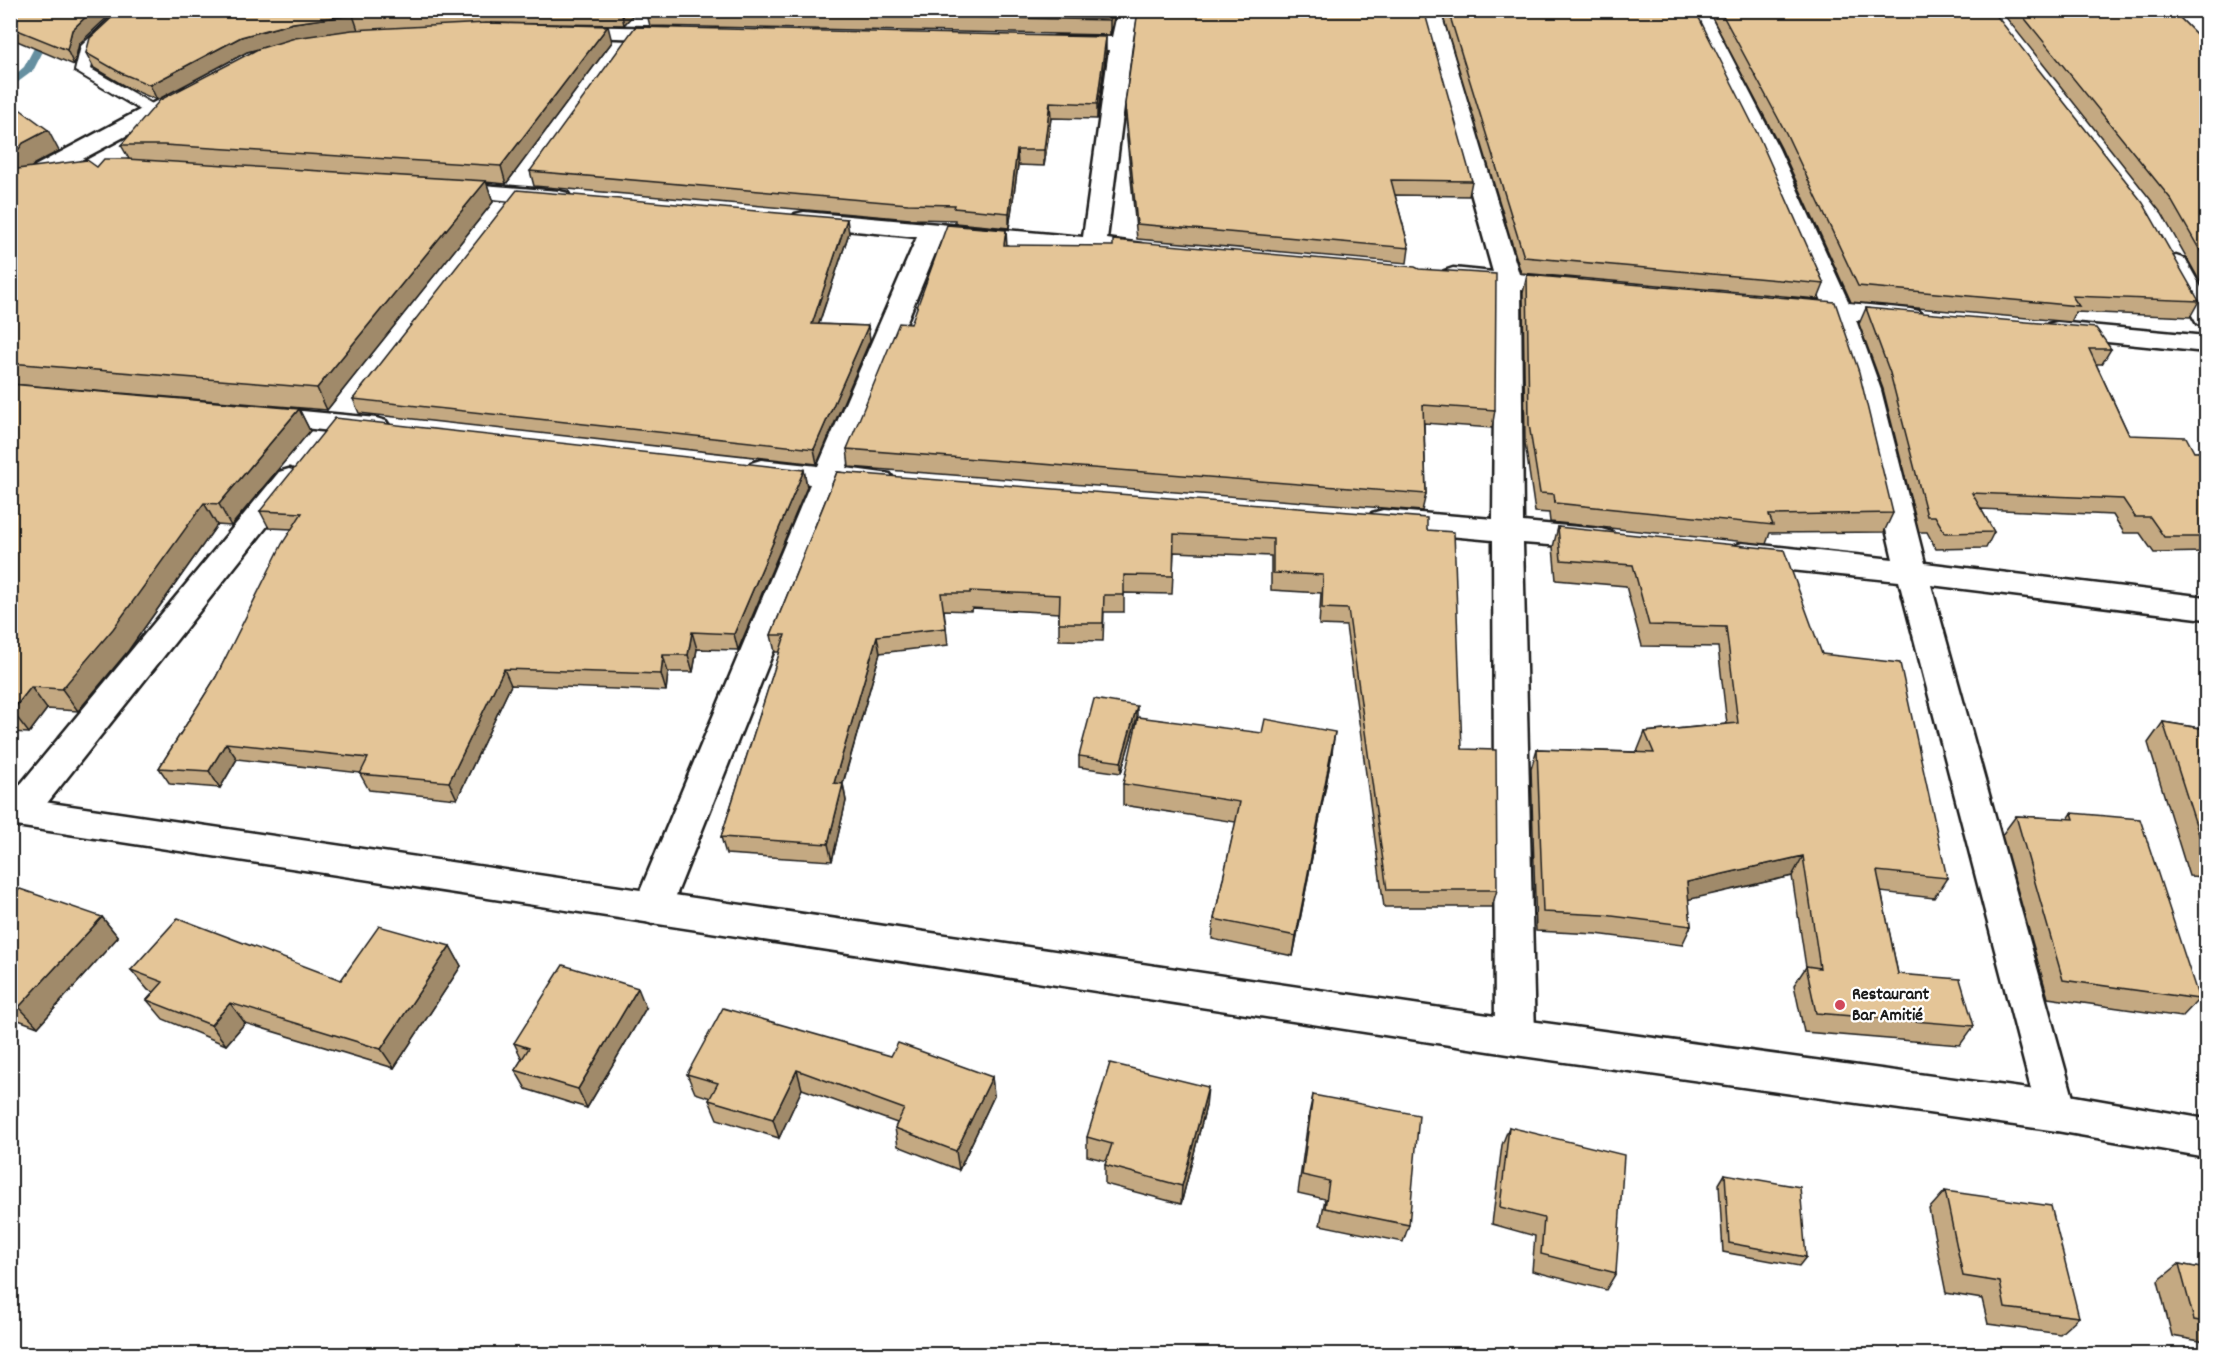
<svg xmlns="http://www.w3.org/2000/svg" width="2217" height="1365" font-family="Dekko,sans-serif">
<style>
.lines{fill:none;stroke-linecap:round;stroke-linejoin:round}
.stream{fill:#658fa0;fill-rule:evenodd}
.lane-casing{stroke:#1c1c1c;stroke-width:4}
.street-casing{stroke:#1c1c1c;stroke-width:5}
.secondary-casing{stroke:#1c1c1c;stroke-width:5}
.lane{fill:#fff;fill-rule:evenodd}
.street{fill:#fff;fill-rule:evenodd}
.secondary{fill:#fff;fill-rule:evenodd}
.wall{fill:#c4a982;stroke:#1c1c1c;stroke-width:1.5}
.shaded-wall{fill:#a08a6a;stroke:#1c1c1c;stroke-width:1.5}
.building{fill:#e4c597;stroke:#1c1c1c;stroke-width:1.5}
.poi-dot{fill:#d1495b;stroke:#fff;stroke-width:2}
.labels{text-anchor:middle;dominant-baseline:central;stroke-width:4.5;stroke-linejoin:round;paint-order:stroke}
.poi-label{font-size:18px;font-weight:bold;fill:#1c1c1c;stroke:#fff;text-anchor:start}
</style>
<rect width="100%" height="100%" fill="#fff"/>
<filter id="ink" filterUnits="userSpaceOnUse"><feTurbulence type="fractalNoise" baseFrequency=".0167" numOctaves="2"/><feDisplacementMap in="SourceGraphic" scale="12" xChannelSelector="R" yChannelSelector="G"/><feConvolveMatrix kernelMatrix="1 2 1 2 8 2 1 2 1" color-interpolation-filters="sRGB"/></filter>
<g filter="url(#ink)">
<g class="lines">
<path class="stream" d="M50,10H60L62,14L33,71L10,88V79L24,67L52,14Z"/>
<defs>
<path id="lane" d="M119,10H135V14L95,51L91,69L161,109L163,112L161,115H149L75,71L81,46Z"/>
<path id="street" d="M1118,10H1138L1132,44L1107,239L1141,244L1145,249L1141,254L1132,257L941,239L846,468L890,474L895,481L890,488L880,491L839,487L671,908L665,919L652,924L639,919L633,908L810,484L751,477L746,470L751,463L761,460L818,466L917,237L804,226L795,224L792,219L795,214L804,212L1083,237L1109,50L1062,48L1054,47L1051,42L1054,37L1062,36L1112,37Z
M1420,10H1440L1519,274L1578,281L1582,286L1578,291L1569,294L1521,290L1523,522L1601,529L1612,532L1616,539L1612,546L1601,549L1523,543L1535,1037L1529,1049L1515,1055L1501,1049L1495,1037L1493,540L1383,530L1372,527L1368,520L1372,513L1383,510L1493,519L1495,287L1444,281L1440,276L1444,271L1453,268L1493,272Z
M1686,10H1707L1779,149L1849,303L1910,309L1919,311L1923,317L1919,323L1910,325L1856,320L1881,390L1925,563L2206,597V619L1931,585L2077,1112L2071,1125L2057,1131L2043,1125L2037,1112L1899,581L1742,565L1731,561L1727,554L1731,547L1742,543L1893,559L1853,390L1828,317L1785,312L1781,306L1785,300L1794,298L1822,301L1755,149Z
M564,26L675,28L682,30L686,34L682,38L675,40L557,36L553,32L557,28Z
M185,88L193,90L196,95L193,100L36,184L28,186L20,184L16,179L20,174L177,90Z
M446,182L559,191L568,193L571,198L568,203L559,205L438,194L434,189L438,184Z
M2176,256L2185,259L2206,296V326L2197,324L2163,264L2167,259Z
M2057,322L2206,336V352L2048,336L2044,330L2048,324Z
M260,407L376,418L386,421L390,427L386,433L376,436L250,422L246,416L250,410Z
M289,469L299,472L304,479L299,486L32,822L19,826L10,823V797L279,472Z"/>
<path id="secondary" d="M10,797L1515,1019L2057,1093L2206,1119V1157L2057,1131L1515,1055L10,825Z"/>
</defs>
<use href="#lane" class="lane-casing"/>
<use href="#street" class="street-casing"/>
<use href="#secondary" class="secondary-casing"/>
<use href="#lane" class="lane"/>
<use href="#street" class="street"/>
<use href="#secondary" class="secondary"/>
</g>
<path class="wall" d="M10,10L79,44L74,65L10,38Z
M120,10H1116L1110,35L650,26L647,14L640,13L633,15L624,25L490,23L612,42L506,184L486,182L493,202L327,410L10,384V102L59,151L34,164L32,167H97L129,159L121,145L269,46L247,52L157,100L128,88L94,68L86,53Z
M1441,10H1695L1824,284L1818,299L1521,273Z
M1708,10H1992L2199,301L2190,317L2076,312L2071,322L1851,302L1781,148Z
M2000,10H2172L2206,44V292L2162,214Z
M1106,52L1097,119L1051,118L1044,166L1018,165L1009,228L955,223V220L910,219L534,186L530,171Z
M1125,104L1472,181L1469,196L1395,195L1409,248L1407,263L1137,239L1125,119Z
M849,233L819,324L868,326L870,340L817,464L359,413L353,399Z
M1007,245L1495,410L1492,428L1424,423L1426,494L1422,511L849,467L847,449L911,324Z
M1527,275L1893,513L1884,532L1770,533L1766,544L1550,522L1549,513L1535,512L1525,443L1523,293Z
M1866,308L2111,349L2102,364H2096L2129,435L2194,452H2206V552L2154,553L2140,533H2124L2113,515L1981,509L1994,532L1986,548L1936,549L1927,532H1919L1883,389L1859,324Z
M10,384L299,409L310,431L231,526L217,525L128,651L78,711L47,709L29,733L10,732Z
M804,470L807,487L738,650L697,649L693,672H668L666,691L511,685L457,799L369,790L360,774L361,773L237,759L220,788L170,784L159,768L216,677L292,529L269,528L260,511Z
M837,472L1427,530L1462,749L1497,890L1492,907H1384L1346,626L1319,625L1321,593L1271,590V556L1174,552L1172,594L1124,593V612H1104L1103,641L1059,640V613L972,608L971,611L944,610L948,645L880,653L843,784L846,801L832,861L726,854L721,837L780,652H775L771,635Z
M1558,527L1822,654L1947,878L1934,898L1881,892L1898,974L1974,1026L1960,1045L1804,1032L1794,985L1806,967L1792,876L1688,899L1691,926L1682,945L1596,934L1536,931L1531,769L1537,749L1637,752L1645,732L1727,724L1718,647L1642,646L1626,586L1556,580L1553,547Z
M1137,717L1121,773L1079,767V756Z
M2163,722L2206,729V877L2189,876L2148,743Z
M1332,753L1293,956L1212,939L1214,919L1236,822L1123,805V784Z
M2072,813L2199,999L2182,1017L2048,998L2002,835L2016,816L2068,819Z
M10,898L102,917L118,937L38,1027L10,1017Z
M450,946L461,966L394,1068L245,1023L226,1045L163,1019L147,1000L154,992L148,990L131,970L341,980Z
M646,1008L587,1108L526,1089L515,1070L522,1059L514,1043Z
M891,1056L992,1077L994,1096L959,1170L898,1146L895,1128L897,1123L802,1089L779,1138L717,1119L709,1100L711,1098L695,1093L687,1074Z
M1313,1095L1409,1225L1403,1242L1320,1225L1325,1199L1298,1193L1309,1114Z
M1206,1106L1181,1204L1105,1184V1165L1107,1161L1087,1156V1137Z
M1509,1127L1616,1273L1606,1290L1532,1271L1535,1236L1492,1224L1502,1145Z
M1725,1174L1806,1257L1799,1266L1723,1252L1719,1184Z
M1945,1191L2079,1317L2060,1334L1988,1324L1982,1299L1946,1293L1929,1209Z
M2179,1264L2206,1269V1342L2172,1336L2158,1281Z"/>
<path class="shaded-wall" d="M93,10H115L79,44L74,65L67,50L72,30Z
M621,10H640V13L633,15L624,25Z
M1113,10H1116L1110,35V20Z
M353,15L358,30L299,38L247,52L157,100L150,85L241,37L293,23Z
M608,26L612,42L506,184L501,166Z
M1106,37V52L1097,119V104Z
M1050,102L1051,118L1044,166V150Z
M48,130L59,151L34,164L30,170L10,174V151L23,143Z
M1017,150L1018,165L1009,228V213Z
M486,181L493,202L327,410L317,388Z
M847,219L849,233L814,338L812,324Z
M1006,230L1007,247L1004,245Z
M868,326L870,340L817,464L814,449Z
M299,409L310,431L231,526L219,504Z
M804,470L807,487L738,650L734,634Z
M204,503L217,525L128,651L78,711L62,689Z
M692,632L697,649L693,672L688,655Z
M877,636L880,653L838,800L834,783Z
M663,655L668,672L666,691L661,674Z
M504,669L511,685L457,799L449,782Z
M31,687L47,709L29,733L12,711Z
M1137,706V717L1121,773V762Z
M1335,732L1332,753L1293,956L1296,936Z
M226,743L237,759L220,788L209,771Z
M843,784L846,801L832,861L828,844Z
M1803,856L1792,876L1678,902L1687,882Z
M102,917L118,937L38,1027L19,1007Z
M450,946L461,966L394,1068L381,1049Z
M638,988L646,1008L587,1108L578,1089Z
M230,1003L245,1023L226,1045L211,1025Z
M797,1070L802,1089L779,1138L773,1119Z
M992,1077L994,1096L959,1170L956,1151Z
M1208,1087L1206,1106L1181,1204L1182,1186Z"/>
<path class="building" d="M10,10H93L72,30L67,50L10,27Z
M120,10H444L353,15L293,23L241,37L150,85L121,73L86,53L90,38Z
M647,10H1113L1110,20L647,11Z
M1138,10H1424L1472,181L1391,180L1409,248L1137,224L1125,104Z
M1448,10H1695L1758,135L1824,284L1524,257Z
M1720,10H1992L2143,203L2199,301L2072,296L2079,306L1858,286L1786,133Z
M2018,10H2172L2206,44V261L2170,198Z
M486,23L608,26L501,166L164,145H121L160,100L258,49L295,38L352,30Z
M635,27L1106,37L1097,104L1050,102L1044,150H1017L1009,213L954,208L955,205L908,204L530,171Z
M10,102L48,130L23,143L19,149L10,151Z
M104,159H126L486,181L317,388L10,363V170L87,160L97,167Z
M517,190L847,219L812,324L868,326L814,449L353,399Z
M947,225L1006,230L1004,245L1113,246V240L1415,267L1419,269L1496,274L1495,410L1423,405L1426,494L847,449L899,323L911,324Z
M1527,275L1835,302L1859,372L1893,513L1769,515L1773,525L1555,503L1554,494L1540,493L1529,424Z
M1866,308L2096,328L2111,349H2089L2129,435L2186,437L2194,452H2206V537H2164L2150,517H2135L2123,499L1972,493L1994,532L1945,533L1935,516H1927L1890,373Z
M10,384L299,409L219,504L204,503L113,629L62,689L31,687L12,711H10Z
M335,418L804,470L734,634L692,632L688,655H663L661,674L504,669L449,782L360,774L368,758L226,743L209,771L159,768L216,677L282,544L302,513L260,511Z
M837,472L1427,518V530L1454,532L1462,749L1496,750L1497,890H1387L1348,609L1322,608L1323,575L1273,573V539L1174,534L1173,576L1124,575V595H1104L1103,623H1059L1060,595L970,591V593H941L946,628L877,636L834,783L843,784L828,844L721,837L785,635H771Z
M1558,527L1784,550L1822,654L1900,663L1947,878L1877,871L1898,974L1960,979L1974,1026L1816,1013L1806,966L1820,968L1803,856L1687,882L1691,926L1604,915L1543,912L1537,749L1654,753L1645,732L1738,723L1726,627L1649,625L1633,565L1561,560Z
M1094,699L1137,706L1121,762L1079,756Z
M1138,717L1262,733L1265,719L1335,732L1296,936L1214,919L1240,802L1123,784Z
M2163,722L2206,729V856Z
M2072,813L2140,819L2199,999L2063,980L2016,816L2074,819Z
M20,889L102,917L19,1007L10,1004V898Z
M178,918L341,980L379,926L450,946L381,1049L230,1003L211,1025L147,1000L163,982L131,970Z
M563,965L638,988L578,1089L515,1070L529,1048L514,1043Z
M723,1008L891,1056L898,1043L992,1077L956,1151L895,1128L904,1109L797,1070L773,1119L709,1100L718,1083L687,1074Z
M1110,1063L1208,1087L1182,1186L1105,1165L1112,1144L1087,1137Z
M1313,1095L1419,1115L1409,1225L1325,1208L1329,1181L1302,1175Z
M1509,1127L1624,1155L1616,1273L1541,1254L1544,1218L1500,1207Z
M1725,1174L1800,1187L1806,1257L1729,1243Z
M1945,1191L2051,1206L2079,1317L2005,1308L2000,1282L1963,1276Z
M2179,1264L2206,1269V1322L2194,1320Z"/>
</g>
<circle class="poi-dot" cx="1840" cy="1005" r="6"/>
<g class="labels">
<g class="poi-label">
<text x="1852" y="995">Restaurant<tspan x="1852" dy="21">Bar Amitié</tspan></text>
</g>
</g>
<rect width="2217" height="1365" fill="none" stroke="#fff" stroke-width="36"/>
<rect x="18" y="18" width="2181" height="1329" fill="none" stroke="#1c1c1c" stroke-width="2" filter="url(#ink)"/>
</svg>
